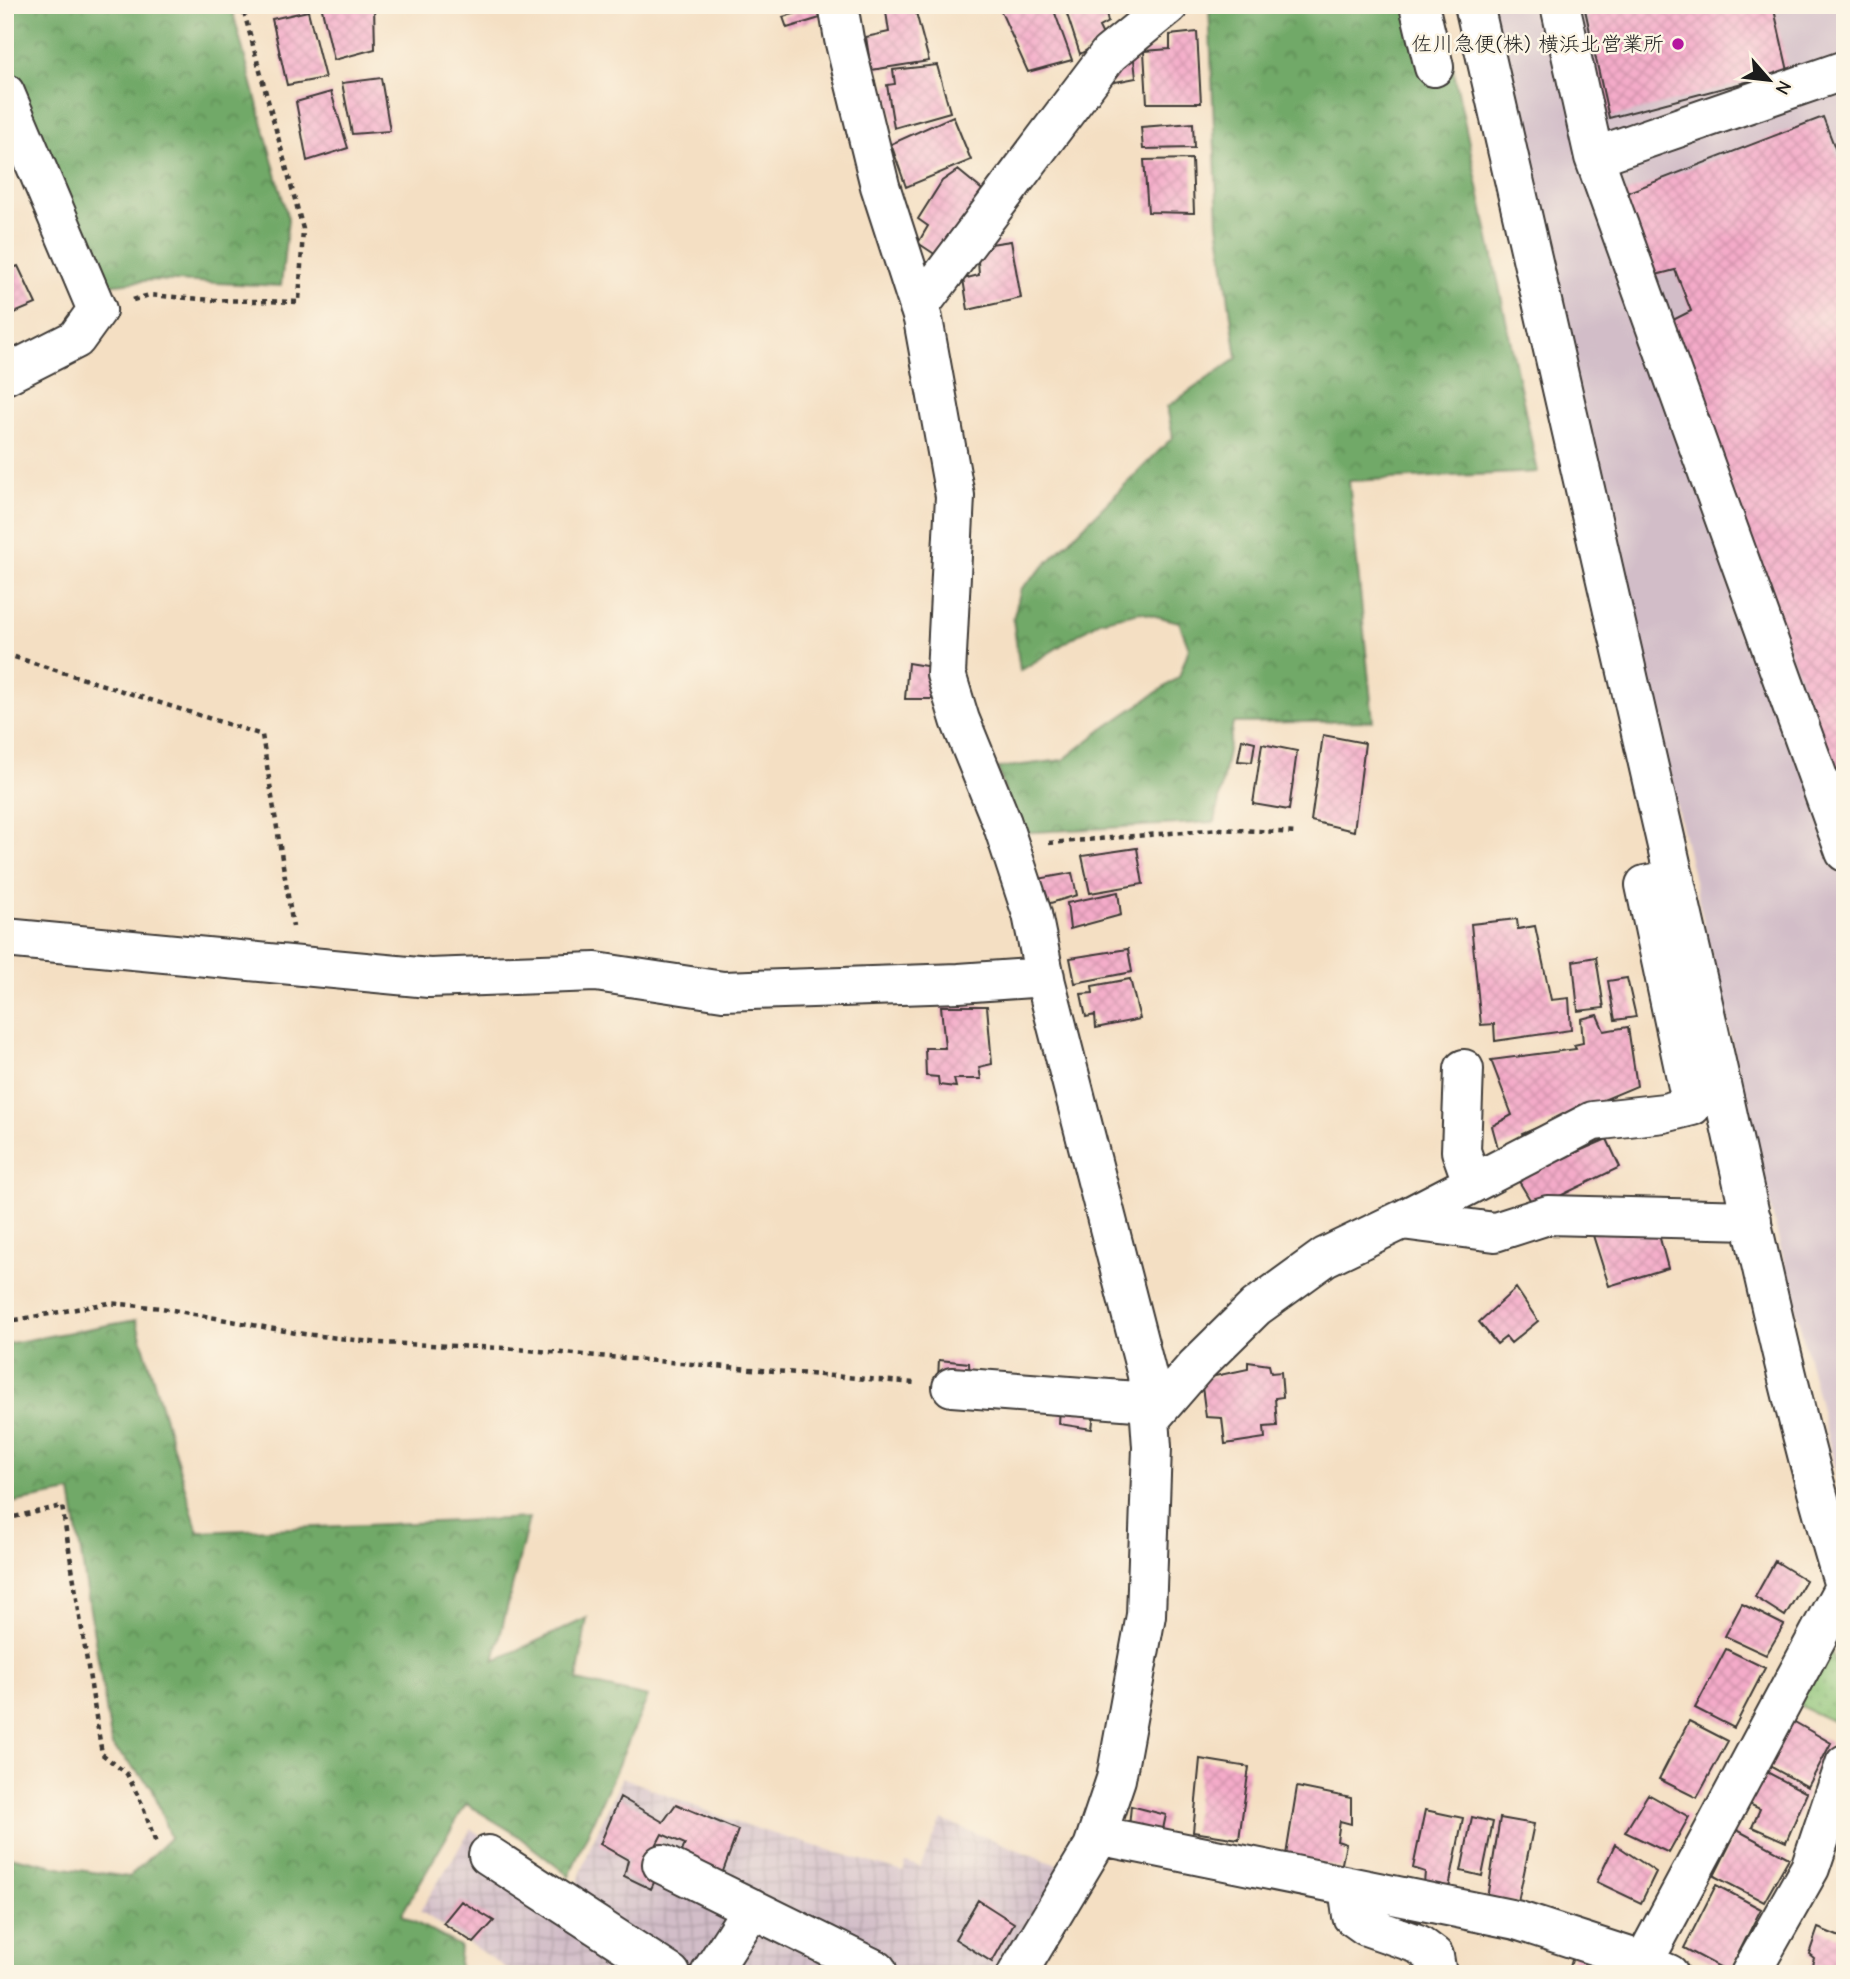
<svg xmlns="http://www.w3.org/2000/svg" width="1850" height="1979" font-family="'Comic Neue','Klee One',sans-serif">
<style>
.industrial{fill:url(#industrial-grid)}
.railway{fill:#d2bdc8}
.grass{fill:url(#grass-dots);stroke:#547049;stroke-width:2}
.forest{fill:url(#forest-crowns);stroke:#466242;stroke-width:2}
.building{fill:url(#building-cross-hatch)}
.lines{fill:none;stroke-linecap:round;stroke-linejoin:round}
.minor-casing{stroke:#3c3935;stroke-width:42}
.path{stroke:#3c3935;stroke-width:4.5;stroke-dasharray:5 5;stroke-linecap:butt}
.minor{stroke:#fff;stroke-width:38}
.poi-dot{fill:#b5179e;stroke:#fcf5e5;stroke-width:2.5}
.labels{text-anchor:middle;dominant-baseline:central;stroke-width:5;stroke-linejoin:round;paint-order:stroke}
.poi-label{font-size:21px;fill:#1c1c1c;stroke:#fcf5e5;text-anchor:end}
</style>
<defs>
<pattern id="industrial-grid" width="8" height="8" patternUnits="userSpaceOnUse" patternTransform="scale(1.75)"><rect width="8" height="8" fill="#d2bdc8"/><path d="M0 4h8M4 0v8" fill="none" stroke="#b4a2ab"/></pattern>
<pattern id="grass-dots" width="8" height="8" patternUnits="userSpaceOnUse" patternTransform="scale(1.75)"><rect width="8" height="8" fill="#8cc376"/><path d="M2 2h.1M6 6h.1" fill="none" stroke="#78a766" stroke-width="1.8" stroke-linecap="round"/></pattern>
<pattern id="forest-crowns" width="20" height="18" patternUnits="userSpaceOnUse" patternTransform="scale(1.75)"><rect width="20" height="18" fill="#71a967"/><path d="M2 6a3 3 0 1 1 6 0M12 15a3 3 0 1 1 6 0" fill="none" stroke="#5c8954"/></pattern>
<pattern id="building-cross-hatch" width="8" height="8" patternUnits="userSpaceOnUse" patternTransform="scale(1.75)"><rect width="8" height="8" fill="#f4abc9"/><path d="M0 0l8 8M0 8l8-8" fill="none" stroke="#d193ac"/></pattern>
</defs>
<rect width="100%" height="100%" fill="#fcf5e5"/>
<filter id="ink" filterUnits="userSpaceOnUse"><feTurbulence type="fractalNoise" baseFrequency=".0143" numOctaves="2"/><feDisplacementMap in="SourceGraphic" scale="14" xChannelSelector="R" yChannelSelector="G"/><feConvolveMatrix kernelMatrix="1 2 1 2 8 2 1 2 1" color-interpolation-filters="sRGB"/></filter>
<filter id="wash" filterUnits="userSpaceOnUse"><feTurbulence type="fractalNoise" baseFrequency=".00686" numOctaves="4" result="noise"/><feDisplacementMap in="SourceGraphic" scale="28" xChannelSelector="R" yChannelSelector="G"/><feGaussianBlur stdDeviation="1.57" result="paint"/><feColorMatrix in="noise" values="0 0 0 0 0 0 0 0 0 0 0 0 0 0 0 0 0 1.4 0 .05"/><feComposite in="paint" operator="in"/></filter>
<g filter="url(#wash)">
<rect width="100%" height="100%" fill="#f4dfc3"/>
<path class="industrial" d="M622,1777L734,1822L903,1872L906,1862L920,1867L942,1820L1065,1868L1003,1974H515L420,1911L471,1829L573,1895L591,1845Z"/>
<path class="railway" d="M1486,5H1845V1507L1769,1201L1639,645Z"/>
<path class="grass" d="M1830,1647C1837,1668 1850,1705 1842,1726L1796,1704Z"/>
<path class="forest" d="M5,5H231L288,219L281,286L153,280L107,285L5,62Z
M1209,5H1440L1538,472L1349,481L1373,721L1233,723L1215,822L1017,833L998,768L1063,760L1103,729L1179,677L1189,648L1179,622L1140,612L1100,621L1020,671L1013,619L1021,589L1173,437L1167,407L1237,358L1218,224Z
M136,1320L198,1532L529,1518L494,1661L587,1618L577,1681L648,1697L569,1876L514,1833L466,1804L401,1915L460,1946L458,1974H5V1855L64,1868L129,1877L170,1838L152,1787L112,1746L71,1492L5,1504V1344Z"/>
<g id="blocks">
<path class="building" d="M321,5H374L375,49L334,60Z
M885,5H914L929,61L871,70L866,37L889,32Z
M998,5H1052L1072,60L1028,72Z
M1064,5H1136V12L1106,13L1108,22L1099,27L1105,39L1080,54Z
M1584,5H1773L1788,71L1609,118Z
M817,7L820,18L787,28L783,17Z
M308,11L325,78L287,85L272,19Z
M1197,32L1201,103H1147L1144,51L1170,49V35Z
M1133,51L1136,78L1110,83Z
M937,65L950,112L894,128L887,85L895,84L893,70Z
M381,78L390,131L352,134L342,83Z
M331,92L348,148L307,161L296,102Z
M953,116L971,160L906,187L891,144Z
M1823,117L1845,174V799L1669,322L1691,311L1675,270L1652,276L1618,196Z
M1193,123L1194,148L1143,149L1141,127Z
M1192,159L1194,213L1148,212L1144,160Z
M958,170L986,193L939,257L918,243L928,226L918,219L942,181Z
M1011,241L1021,298L968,310L963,279L979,275L977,246Z
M18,266L36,304L5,317V271Z
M908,663L932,667V699H905Z
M1323,735L1365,743L1354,831L1311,821Z
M1242,739L1255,742L1252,762L1238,761Z
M1262,744L1297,751L1289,810L1253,804Z
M1137,848L1143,884L1090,893L1082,856Z
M1072,873L1077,895L1044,905L1038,879Z
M1118,892L1121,915L1070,929L1067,903Z
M1517,919L1518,929L1535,926L1551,1000L1569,998L1571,1030L1495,1041L1494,1024L1481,1025L1471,924Z
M1128,949L1132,972L1075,983L1070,958Z
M1596,957L1604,1008L1578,1011L1573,961Z
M1627,978L1636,1017L1615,1020L1608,981Z
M1130,979L1140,1019L1096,1028L1095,1015L1086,1017L1081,994L1093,993L1092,986Z
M941,1006H987L992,1064L979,1067L981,1079H954L956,1087L939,1085L938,1077L926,1076L925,1048H945Z
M1597,1015L1604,1031L1628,1027L1637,1086L1522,1134L1524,1139L1498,1148L1492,1126L1512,1115L1491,1060L1576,1049L1574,1045L1583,1043L1581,1019Z
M1607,1139L1620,1167L1535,1208L1517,1178Z
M1591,1229L1658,1231L1668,1268L1609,1286Z
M1516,1288L1538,1321L1511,1343L1506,1337L1497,1344L1479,1322Z
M939,1360L969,1363L970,1382L938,1378Z
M1248,1362L1269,1365L1271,1373L1281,1372L1283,1397L1275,1398L1277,1426L1264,1427L1265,1438L1225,1444L1222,1418L1206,1417L1201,1379L1248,1369Z
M1060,1407L1094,1412L1092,1429L1059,1424Z
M1775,1561L1806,1580L1785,1616L1755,1597Z
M1742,1604L1784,1625L1766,1655L1725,1636Z
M1726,1649L1765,1668L1734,1728L1695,1708Z
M1786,1717L1831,1743L1808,1787L1764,1763Z
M1689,1721L1728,1741L1697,1798L1659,1779Z
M1200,1759L1249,1767L1239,1839L1193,1832Z
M1763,1770L1807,1793L1786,1842L1752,1827L1760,1809L1747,1803Z
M1297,1787L1351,1798V1824L1340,1821L1337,1841L1346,1844L1341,1868L1286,1855Z
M1648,1794L1689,1817L1669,1853L1625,1832Z
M620,1797L663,1822L676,1804L738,1830L721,1877L679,1859L685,1844L662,1834L645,1867L658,1874L651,1889L624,1876L628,1860L600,1844Z
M1131,1806L1166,1815L1162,1834L1129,1827Z
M1425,1810L1463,1818L1449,1888L1424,1884L1425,1872L1413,1868Z
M1472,1817L1493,1822L1482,1876L1461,1871Z
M1500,1818L1534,1824L1518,1902L1487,1898Z
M1737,1830L1789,1858L1764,1902L1714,1876Z
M1615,1844L1656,1872L1641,1903L1597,1882Z
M1716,1885L1761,1909L1729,1972L1684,1948Z
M978,1900L1014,1923L992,1962L955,1939Z
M461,1901L494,1921L474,1943L443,1923Z
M1818,1928L1845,1939V1974H1809L1814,1958L1809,1954Z
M1574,1953L1610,1966L1608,1974H1568Z"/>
</g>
</g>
<g filter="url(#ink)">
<use href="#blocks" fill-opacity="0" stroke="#3c3935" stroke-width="2"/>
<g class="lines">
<defs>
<path id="minor" d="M838,5L844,39L880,186L923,319L955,496L946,674L960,720L1002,823L1032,914L1046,983L1147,1375L1152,1447L1146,1615L1116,1779L1093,1847L1017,1974
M1419,5L1434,67
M1474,5C1549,329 1623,653 1697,977C1744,1182 1784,1389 1845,1589
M1560,5L1594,157L1845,852
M5,93L97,310L76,339L5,375
M1594,157L1845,70
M919,307L1109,54L1169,5
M5,938L429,978L596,972L723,991L959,983L1045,977
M1464,1069L1461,1151L1472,1182
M1402,1220L1495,1232L1548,1215L1752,1220
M952,1387L1149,1402
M1150,1419L1196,1366L1256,1307L1325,1257L1402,1220L1593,1121L1664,1113L1692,1106L1645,885L1675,879
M1097,1835L1516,1920L1627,1956L1669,1974
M488,1855L671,1974
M662,1864L877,1970
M1348,1886L1352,1916L1366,1926L1418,1944L1434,1956L1437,1974
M1643,1963L1844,1587
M710,1974L752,1908
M1750,1974L1810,1868L1845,1764"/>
</defs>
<use href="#minor" class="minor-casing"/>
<path class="path" d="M133,300L149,295L213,300L299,302L303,229L242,5
M5,654L262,735L293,927
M1049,843L1221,829L1296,833
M5,1322L109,1303L162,1308L296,1333L380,1343L504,1348L915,1383
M5,1519L62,1506L102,1754L127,1774L142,1804L157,1846"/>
<use href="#minor" class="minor"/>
</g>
</g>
<circle class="poi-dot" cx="1678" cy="44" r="7"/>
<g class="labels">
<g class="poi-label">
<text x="1664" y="44">佐川急便(株) 横浜北営業所</text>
</g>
</g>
<rect width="1850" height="1979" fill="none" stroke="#fcf5e5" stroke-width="28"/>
<g transform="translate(1769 80) rotate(118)" stroke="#fcf5e5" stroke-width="5" paint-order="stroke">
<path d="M0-5L12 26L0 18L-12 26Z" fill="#1c1c1c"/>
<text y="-10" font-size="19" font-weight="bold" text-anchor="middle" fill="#1c1c1c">N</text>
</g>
</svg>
